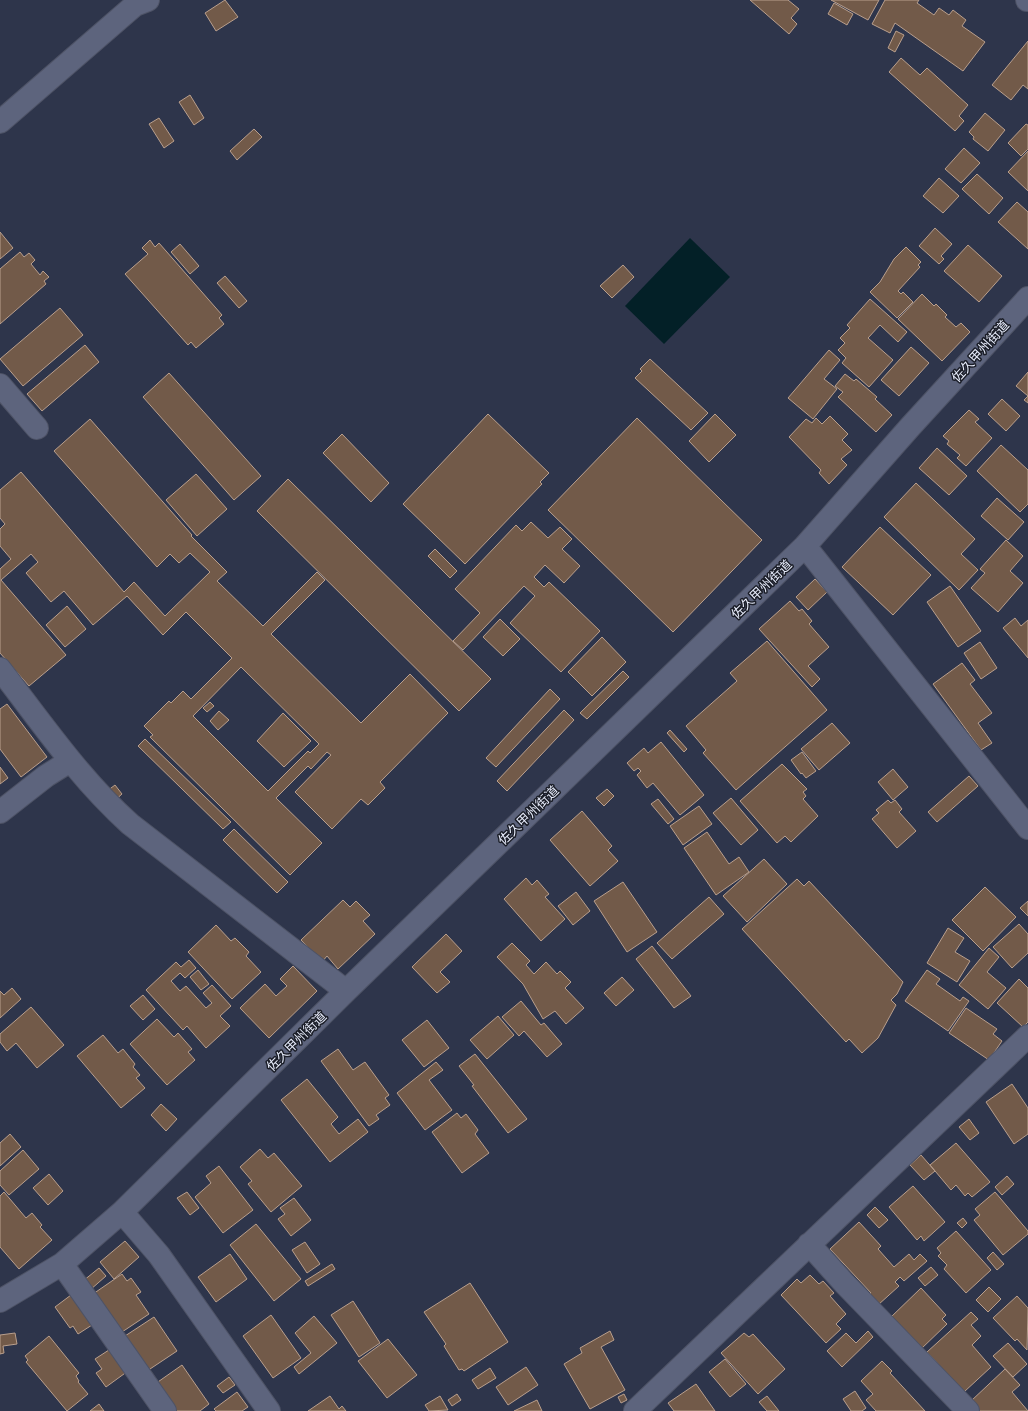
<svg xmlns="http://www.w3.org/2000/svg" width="1028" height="1411" font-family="'Open Sans','Noto Sans JP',sans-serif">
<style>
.water{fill:#032027}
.building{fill:#725a49;stroke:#b99f8d;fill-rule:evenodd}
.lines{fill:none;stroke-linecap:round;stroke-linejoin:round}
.minor-casing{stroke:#4e5366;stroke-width:24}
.minor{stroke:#5d647d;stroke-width:22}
.labels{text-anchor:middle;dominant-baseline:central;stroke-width:3;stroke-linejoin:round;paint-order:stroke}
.street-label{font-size:13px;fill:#e9eefd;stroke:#1a1d27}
</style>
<rect width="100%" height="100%" fill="#2e354b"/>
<path class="water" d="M690,238L730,277L664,344L625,306Z"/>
<path class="building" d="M225,0L238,17L216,31L205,13Z
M750,0H788L799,9L791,18L797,24L789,34Z
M831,0H879L868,20Z
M885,0H919L917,3L934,15L939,8L949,15L953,10L966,20L962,26L985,42L963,71L895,23L890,33L872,24Z
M834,3L853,14L847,25L828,14Z
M896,31L904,35L895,52L888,48Z
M1028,41V89L1023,85L1011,100L992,85Z
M901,58L920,75L927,68L968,105L959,116L964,121L955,131L889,72Z
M190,95L204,118L194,125L179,102Z
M985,113L1005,130L988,151L973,139L974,137L969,132Z
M159,118L174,141L164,148L149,124Z
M1026,124L1028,125V149L1021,156L1008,143Z
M254,129L262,137L237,160L230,151Z
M964,148L980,163L961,183L945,169Z
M1028,151V191L1008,172Z
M977,174L1003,198L989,214L962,189Z
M939,178L959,196L943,213L923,196Z
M1017,202L1028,212V249L998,222Z
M935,228L952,244L941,256L944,259L939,264L919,246Z
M0,232L13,248L0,259Z
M150,240L155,247L159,243L222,315L219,318L224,324L196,348L191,342L188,345L125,274L148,254L142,248Z
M180,244L199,266L190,274L171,252Z
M968,245L1002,276L979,302L944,271Z
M906,247L921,262L918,265L920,267L898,291L901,294L903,292L913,302L897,318L870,292L880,282L894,259Z
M20,252L24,257L29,253L35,260L31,264L40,275L43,271L49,277L44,281L46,284L0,324V269Z
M623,265L634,277L612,298L600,286Z
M225,276L247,301L239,308L217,283Z
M922,294L934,306L936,304L947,315L945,317L956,327L961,323L970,332L942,361L898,319Z
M870,299L907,332L898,342L880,325L868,338L893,360L869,387L842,363L846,358L838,350L845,343L840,338L850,328L847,325Z
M60,308L83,335L23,386L0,359Z
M85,345L99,362L42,411L27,394Z
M911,347L929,363L899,396L881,380Z
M829,350L840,360L824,379L837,389L813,419L788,398Z
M650,359L708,413L691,430L635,378L642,371L640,369Z
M1028,372V403L1024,400L1028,396L1016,386Z
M169,373L261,476L234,500L143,397Z
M845,374L854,381L856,379L877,397L875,399L892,415L876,432L838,397L843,392L835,386Z
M1002,399L1020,416L1006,431L988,414Z
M969,410L979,419L975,422L992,438L966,466L957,458L960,455L947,444L949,441L943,436Z
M488,414L549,473L540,482L542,484L465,564L403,504Z
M715,414L736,435L709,462L689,441Z
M830,416L848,434L842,440L852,450L841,459L847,465L829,484L819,473L821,470L789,437L806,419L812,423L816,418L822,424Z
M637,418L762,540L673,632L548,510Z
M90,419L192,535L191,536L227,572L217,581L263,626L317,572L325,580L271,634L361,723L410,674L448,713L380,782L385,788L368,805L361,799L332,829L295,792L331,755L327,752L311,769L308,766L276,798L322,843L290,875L150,737L153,735L144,726L169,701L171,703L183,691L191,699L232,658L186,612L163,635L127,596L93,625L64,591L51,602L26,573L38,562L31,554L1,580L66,655L29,686L0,653V569L11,559L0,546V529L5,524L0,518V490L21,472L124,592L134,582L165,616L210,572L190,553L179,563L170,554L157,567L54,451ZM241,667L319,744L310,753L308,751L268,791L193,716Z
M342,434L389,483L371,502L323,453Z
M1001,445L1028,470V504L1020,512L977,471Z
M937,448L967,476L949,495L919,468Z
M196,474L227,509L197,536L166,500Z
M288,479L491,679L459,711L257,511Z
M916,483L975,539L961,554L978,570L959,590L884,517Z
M997,498L1024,522L1008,540L981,516Z
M531,522L548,538L560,527L572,539L562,549L580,566L564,583L545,565L534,577L544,587L549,582L600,631L561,672L510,623L535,596L524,586L463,650L453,641L480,613L455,589L516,525L522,531Z
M880,527L931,575L893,615L842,567Z
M1006,540L1023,556L1010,571L1023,583L998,612L971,588L985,573L980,569Z
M435,549L457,571L450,578L428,556Z
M815,579L827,592L808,610L796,597Z
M950,586L981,631L958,647L927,602Z
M790,601L799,611L802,609L812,621L809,624L829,647L808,666L820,679L812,687L759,629Z
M67,606L86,629L65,647L46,625Z
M1015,618L1021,626L1028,620V658L1003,628Z
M500,619L520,639L503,656L483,637Z
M602,637L626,662L592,696L568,672Z
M767,641L827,710L736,790L703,753L706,750L686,726L737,681L730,673Z
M980,642L997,668L981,679L964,653Z
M962,663L975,680L970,684L992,713L978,723L992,743L981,750L933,684Z
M623,671L629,677L587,719L580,713Z
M550,689L560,699L496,767L486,758Z
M210,702L214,706L207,712L203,708Z
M7,704L47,757L21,777L0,749V709Z
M564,710L574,720L507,791L497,781Z
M219,711L229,720L218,730L210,721Z
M283,713L311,741L284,767L257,741Z
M832,723L850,743L819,770L801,749Z
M670,730L687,749L684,752L667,733Z
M145,739L231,822L223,829L138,746Z
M661,742L704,795L680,815L653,783L647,788L637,775L641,771L638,768L634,771L627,763L644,748L648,753Z
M802,752L816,771L806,778L802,773L801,774L791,760Z
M782,764L807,789L803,792L806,796L803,799L818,816L791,842L785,836L777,843L740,801Z
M0,767L8,778L0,784Z
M893,769L908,787L893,800L878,782Z
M969,776L978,786L937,822L928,812Z
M115,785L122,794L114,801L107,791Z
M607,789L614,796L604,806L596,798Z
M731,798L758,830L741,845L713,813Z
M658,799L674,819L668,824L651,804Z
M888,800L891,803L895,800L902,809L899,812L916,831L897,848L872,819L879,813L876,810Z
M699,806L712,824L683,845L670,826Z
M582,811L612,846L608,850L618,861L590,886L550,840Z
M234,829L288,882L277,893L223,840Z
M707,832L729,864L739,857L749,872L716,895L684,848Z
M764,859L787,884L747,922L723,896Z
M526,878L532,885L537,880L549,894L545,897L565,919L541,941L504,899Z
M797,879L804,886L809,881L903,982L897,994L891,1000L896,1005L878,1038L862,1053L849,1039L846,1042L742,929Z
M623,882L657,932L627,952L594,901Z
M985,887L1016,917L983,951L952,920Z
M576,892L590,911L573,925L558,906Z
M709,897L724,914L672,959L657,943Z
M343,900L350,907L356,901L370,915L363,921L375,934L338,969L327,956L322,962L301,940Z
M1028,901V916L1020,908Z
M1019,924L1028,934V953L1012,968L993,947Z
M216,925L231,941L235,938L249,952L246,956L261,972L232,999L188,952Z
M948,928L964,938L955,952L970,961L957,982L927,963Z
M446,934L462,951L440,972L450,982L437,993L412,967Z
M512,943L530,961L526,965L534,974L546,962L557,974L560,971L571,982L565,988L584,1008L566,1024L555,1011L543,1019L523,984L497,957Z
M652,946L691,996L674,1008L636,959Z
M989,948L999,957L987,972L1006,988L988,1009L959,985Z
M189,960L196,968L185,978L180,973L171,981L180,991L186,986L206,1008L212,1003L203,993L212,985L231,1006L220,1016L230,1026L206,1048L187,1026L183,1030L146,990L176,962L181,967Z
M293,966L317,991L269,1038L240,1008L265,984L276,996L287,986L280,979Z
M198,970L209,984L201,990L190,977Z
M927,970L940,979L936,984L960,1001L963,997L969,1001L948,1031L905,1001Z
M622,977L634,990L616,1006L604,993Z
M1019,979L1028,988V1022L1023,1027L997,1003Z
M12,988L21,999L0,1018V991L4,995Z
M143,995L155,1009L143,1020L130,1006Z
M521,1001L541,1025L544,1023L562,1044L547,1057L524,1031L519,1036L502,1017Z
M31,1007L64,1045L37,1068L16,1043L7,1051L0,1042V1034Z
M966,1008L997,1029L993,1034L1002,1041L989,1060L949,1033Z
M498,1016L514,1035L487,1059L470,1040Z
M157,1019L174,1037L178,1033L192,1049L188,1052L195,1060L167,1085L130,1044Z
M427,1020L449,1048L424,1067L402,1040Z
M103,1035L118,1053L123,1049L135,1064L133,1067L140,1075L136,1078L145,1088L121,1108L77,1056Z
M338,1049L353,1070L365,1062L389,1095L385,1098L390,1105L376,1115L379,1119L369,1126L321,1061Z
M475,1054L527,1119L508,1133L472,1086L474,1085L459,1066Z
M436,1062L443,1070L429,1080L452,1110L425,1130L397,1093Z
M307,1079L338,1117L331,1124L339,1134L358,1119L368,1132L330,1162L281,1100Z
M1012,1084L1028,1108V1134L1014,1144L986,1102Z
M161,1104L177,1119L166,1131L151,1115Z
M457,1113L461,1118L466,1114L478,1130L475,1134L489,1153L462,1173L432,1132Z
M969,1119L979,1133L970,1140L959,1127Z
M10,1134L21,1147L0,1166V1143Z
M956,1143L990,1182L972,1197L968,1193L965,1196L956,1185L951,1190L930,1165Z
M260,1149L268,1158L274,1153L302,1186L271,1212L248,1184L252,1181L240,1167Z
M23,1150L39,1169L9,1195L0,1185V1171Z
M921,1155L935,1171L924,1180L910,1165Z
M219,1166L253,1210L223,1233L195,1197L211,1183L206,1176Z
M49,1174L63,1191L48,1205L33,1188Z
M1007,1176L1014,1184L1002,1195L995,1187Z
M913,1186L945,1222L924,1241L921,1236L917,1240L889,1207Z
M4,1192L26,1218L32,1213L42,1225L40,1227L52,1240L19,1269L0,1247V1196Z
M187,1192L199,1208L190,1215L177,1198Z
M995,1192L1028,1231V1234L1003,1255L974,1220L980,1215L975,1209Z
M294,1198L311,1220L291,1236L278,1219L285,1214L280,1208Z
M875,1207L888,1220L879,1228L867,1215Z
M963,1218L967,1223L962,1228L957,1223Z
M859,1222L881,1246L878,1249L894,1267L909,1254L914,1260L920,1254L927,1261L904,1281L900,1277L895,1282L899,1286L878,1305L869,1295L871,1293L830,1249Z
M256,1224L301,1279L274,1301L230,1245Z
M956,1231L991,1270L966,1293L944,1269L947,1265L938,1256L941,1253L937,1248Z
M125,1241L139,1257L114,1279L100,1262Z
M305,1242L320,1264L307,1273L292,1250Z
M993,1252L1004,1264L997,1270L987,1258Z
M230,1254L247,1279L216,1302L198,1277Z
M332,1264L335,1269L308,1286L305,1281Z
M931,1267L938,1275L925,1286L918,1278Z
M99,1268L106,1276L90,1290L83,1281Z
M122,1274L127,1281L131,1278L141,1292L136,1295L149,1314L119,1334L93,1294Z
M810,1275L819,1284L823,1281L834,1293L830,1296L846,1314L836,1324L841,1329L826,1343L781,1295L797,1279L801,1283Z
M470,1283L508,1342L464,1371L462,1369L459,1370L444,1346L446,1344L424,1312Z
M989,1287L1001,1299L988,1312L976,1300Z
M921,1288L946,1315L942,1319L947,1324L920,1350L890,1318Z
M71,1295L92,1325L78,1334L73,1326L70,1328L55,1307Z
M1017,1296L1028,1308L1027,1350L1017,1339L1015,1341L993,1318Z
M353,1301L380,1343L359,1357L331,1315Z
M971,1312L978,1319L971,1325L981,1336L972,1345L991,1367L964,1392L927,1352Z
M271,1315L301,1358L273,1378L243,1336Z
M314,1316L337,1343L299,1374L294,1367L311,1353L295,1333Z
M154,1317L177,1351L147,1371L125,1336Z
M610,1331L614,1340L601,1347L625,1390L590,1409L564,1364L582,1353L580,1348Z
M868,1331L873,1337L842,1367L827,1351L846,1333L856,1343Z
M15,1333L17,1344L3,1346L4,1353L0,1354V1335Z
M744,1333L749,1337L753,1334L785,1369L758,1394L721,1353Z
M49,1336L79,1373L76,1376L79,1381L78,1382L88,1394L67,1411L26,1362L28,1360L25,1356Z
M388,1339L417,1375L387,1398L358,1361Z
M1008,1343L1027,1364L1013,1377L993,1356Z
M112,1348L128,1371L106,1387L96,1373L102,1369L95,1359Z
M725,1359L746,1384L730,1397L709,1372Z
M882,1361L892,1371L890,1373L925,1411H876L866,1400L873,1394L861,1381Z
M182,1365L209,1404L200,1411H174L155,1384Z
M526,1367L538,1385L508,1405L496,1387Z
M490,1368L496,1378L478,1389L472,1380Z
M1005,1369L1020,1385L1012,1392L1028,1411H980L971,1401Z
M229,1377L235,1385L223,1393L217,1386Z
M696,1384L715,1411H674L668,1403Z
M855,1391L866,1408L862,1411H851L843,1399Z
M237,1392L248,1407L242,1411H216L214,1409Z
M457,1394L461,1400L452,1406L448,1400Z
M624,1394L627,1400L621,1403L618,1397Z
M330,1396L339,1409L342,1406L346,1411H308Z
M440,1396L448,1410L429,1411L425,1405Z
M767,1396L779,1411H767L759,1402Z
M537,1400L542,1411H514Z
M99,1404L104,1411H90Z"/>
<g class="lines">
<defs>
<path id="minor" d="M1027,0H1028
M0,122L135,5L148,0
M0,385L37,428
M805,546L1028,828
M0,669C41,722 79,778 130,824L346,991
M0,812L46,776L70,761
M122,1212L159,1255L269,1411
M809,1244L844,1283L968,1411
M62,1264L165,1411
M0,1301L62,1264L122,1212L346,991L805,546L910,427L1028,298
M635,1411L1028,1036"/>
</defs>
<use href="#minor" class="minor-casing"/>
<use href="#minor" class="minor"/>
</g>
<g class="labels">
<g class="street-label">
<text transform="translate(980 351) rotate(-48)">佐久甲州街道</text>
<text transform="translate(761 589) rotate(-44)">佐久甲州街道</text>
<text transform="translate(528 815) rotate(-44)">佐久甲州街道</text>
<text transform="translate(296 1041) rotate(-45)">佐久甲州街道</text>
</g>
</g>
</svg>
